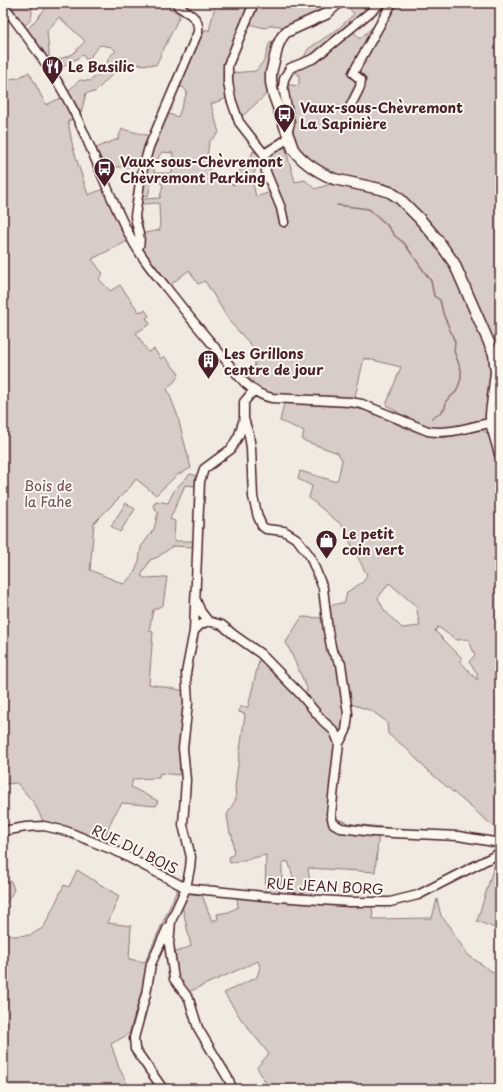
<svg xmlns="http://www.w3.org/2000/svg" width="503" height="1092" font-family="'Playpen Sans',sans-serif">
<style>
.green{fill:#d8ccc6;stroke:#917678;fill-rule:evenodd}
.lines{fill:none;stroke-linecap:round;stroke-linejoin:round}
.stream{stroke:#8c6f72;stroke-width:1.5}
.minor-casing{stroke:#4a1f2b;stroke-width:11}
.major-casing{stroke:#4a1f2b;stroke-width:13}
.minor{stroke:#fbf7ec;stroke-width:8}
.major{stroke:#fbf7ec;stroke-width:10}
.labels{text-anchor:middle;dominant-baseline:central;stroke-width:4;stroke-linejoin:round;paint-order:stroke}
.poi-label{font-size:14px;font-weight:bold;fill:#4a1f2b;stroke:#fbf7ec;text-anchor:start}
.park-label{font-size:14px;fill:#6e4a52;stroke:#fbf7ec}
.street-label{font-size:14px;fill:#4a1f2b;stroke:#fbf7ec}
</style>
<rect width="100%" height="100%" fill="#f0eae0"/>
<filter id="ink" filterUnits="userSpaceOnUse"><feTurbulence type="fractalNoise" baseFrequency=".025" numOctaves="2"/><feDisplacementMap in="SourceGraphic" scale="8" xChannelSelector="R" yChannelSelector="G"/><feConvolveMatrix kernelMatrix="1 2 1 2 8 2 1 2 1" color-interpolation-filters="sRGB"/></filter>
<g filter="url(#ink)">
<path class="green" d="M3,3H32C32,18 33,21 20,28L9,14L3,18Z
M47,3H162L180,15L156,65L122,64L95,92L86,93L81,113L68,91L80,80L90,81L108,66C106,58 110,56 116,51L112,47L100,45L92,54L91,57L86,60L83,55L58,70L55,61L73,54L85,41L59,17L47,31L50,64L27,30L49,4Z
M211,3H250L225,63L227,98L211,104L219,133L209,142L207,158L210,173L234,185L240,170H246L253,151L261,155L252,179L256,197L271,192L267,153L285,147L295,182L305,180L315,189L334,183L310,162L294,141L279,102L287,94L286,84L297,86L299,84V75L294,72L298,70L308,49L338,29L354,14L345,3H376L353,31L360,39L382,18L393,3H500V446L493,420C476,417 461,427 445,429C424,432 403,415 386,405L401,367L364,358L354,401L271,395L256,389L254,383L246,374L255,366L254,348L230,322L205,281L198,284L189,270L169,286L145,255L140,234L160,230L159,203L142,204L141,201L145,199L160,198L163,184L152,180L148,196L138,195L144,167L154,168V173H172L173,153L162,152L159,156L157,162L145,163L165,113L178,117L187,92L183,87L177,88L188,60L206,29L209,31L215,6Z
M258,3H331L322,11L286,27L272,25L265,28L249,24Z
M275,38L266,81L270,91L239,119L237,111L231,73L256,71L265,59L269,44Z
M29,72L46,105L63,97L75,118L68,121L73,148L88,195L104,189L128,241L92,259L103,274L99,279L110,291L120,285L139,312L145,310L149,316L146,318L150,324L136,333L148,352L154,349L161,359L164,356L179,374L175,381L167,388L177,414L191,468L177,475L156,495L136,479L131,486L94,523L90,570L124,584L134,573L139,561L141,547L154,529L158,513L153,506L156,501L168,503L175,489L190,474L198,476L197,486L185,485L170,519L175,521L174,541H194V547L173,546L158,557L150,560L141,576L145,578L167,577L163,605L153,610L149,631L153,632L149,684L185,691L179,775L160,773L159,778L133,779L131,787L158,801L156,806L122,803L113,817L103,842L44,823L34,803L17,783L4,784L3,787V76L6,79L18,78Z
M122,129L150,136L141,167H105L96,148L118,139Z
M284,403L351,407L379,414L400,426L420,433L443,438L481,430L488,433L500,471V549L493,561L500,571V841H498V830L427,770L406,748L388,734L387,722L372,711L348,703L344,731L340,737L305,697L307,688L286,642L302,617L322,618L327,642L331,639L329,606L345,602L347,592L363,582L367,575L350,542L348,527L343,526L309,498L312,486L298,479L300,471L334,481L338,479L342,460L338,453L302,440L304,431L280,421ZM389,583L416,606L420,626L402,628L384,610L378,598ZM438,627L457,640L468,639L475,655L469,662L477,673V680L460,661L462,658L435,631Z
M126,503L135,509L120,532L111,526Z
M260,656L301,696L336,740L329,816L352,824L392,828L391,833L379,832L375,872L308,868L312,897L295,895L293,877L288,861L282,863V877L279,894H265L266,855L230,863L229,857L234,854L232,834H230L227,815L236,799L235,787L245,714L239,712L240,707H248Z
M497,857H500V930L477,921Z
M77,870L119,896L108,923L131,926L129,959L145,962L178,888L182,891L150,963L129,1034L111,1044L119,1068L130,1089H3V930L12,936L31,935L44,927L64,885L69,887Z
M11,881L14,890C10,896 9,901 3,906V883Z
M184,893L202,895L212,921L218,919L217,914L229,912L238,907L237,897L372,906L373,919L432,918L437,899L441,916L450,926L455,936L468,955L500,977V1089H269L257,1067L269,1054L241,1019L224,993L257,977L260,967L258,961L186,993L176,978L172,954L191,946L181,901Z"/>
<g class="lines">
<path class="stream" d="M337,205L369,209L386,224L395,236L404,243L431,281L434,296L440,300L443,313L455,342L454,351L461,370V379L456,392L446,401L445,408L440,413L432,418"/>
<defs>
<path id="minor" d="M254,3L228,65V82L231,99L239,122L264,154L266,172L281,208L284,222
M3,5L8,11C30,41 53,71 70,104C93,147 107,194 130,236C139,254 152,270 165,286C182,308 200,330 218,351C234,369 247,393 272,398L350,402L362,404L428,431C450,435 470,426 491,423
M349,109L360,87L361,80L353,73L392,3
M287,133L290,123L283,87L284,79L290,68L315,58L381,3
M264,154L289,138
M138,249C143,239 136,227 135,216L141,176L149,147L198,32C200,17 189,14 178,6L179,3
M244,419L249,435L251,448L253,497L258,517L262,526L266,529L284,531L297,539L310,556L323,588L328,631L332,651L341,664L348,714L346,731L339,743L331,814L333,823L341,828L373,832L458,836L500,843
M196,600L201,612L208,621L222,625L234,635L261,654L301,695L323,721L334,731L339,743
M194,631L200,625L208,621
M3,831L26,827L44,826L66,831L118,852L186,888L263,896L350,902H390L418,895L500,853
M163,1089L135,1049L134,1038L146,994L151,964L168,927
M232,1089L229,1080L198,1028L189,999L174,979L169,944L171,921L186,888L190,868L191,857L183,825L186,780L183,748L188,703L186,673L194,631L200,481L204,469L231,449L239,435L244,419V402L254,390"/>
<path id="major" d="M338,3L326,14L286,32L282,37L278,45L271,73V82L273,93L293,149C303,163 318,172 334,179L380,189L390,192L399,198L419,218L437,239L454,263L494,354L496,372L491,414V423L500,454"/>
</defs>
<use href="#minor" class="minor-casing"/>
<use href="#major" class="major-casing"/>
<use href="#minor" class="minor"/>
<use href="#major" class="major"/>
</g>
</g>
<defs>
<symbol id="restaurant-pin" viewBox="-11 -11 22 30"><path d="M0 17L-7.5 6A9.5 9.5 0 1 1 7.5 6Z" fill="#4a1f2b" stroke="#fbf7ec"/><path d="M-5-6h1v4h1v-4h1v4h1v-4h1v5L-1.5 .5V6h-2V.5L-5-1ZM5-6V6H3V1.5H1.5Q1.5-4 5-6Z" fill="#fff"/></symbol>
<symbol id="bus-pin" viewBox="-11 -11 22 30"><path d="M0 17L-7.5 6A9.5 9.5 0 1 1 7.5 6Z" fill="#4a1f2b" stroke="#fbf7ec"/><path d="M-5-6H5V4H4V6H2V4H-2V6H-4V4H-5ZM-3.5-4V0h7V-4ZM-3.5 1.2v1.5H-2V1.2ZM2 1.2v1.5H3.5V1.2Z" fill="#fff"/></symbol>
<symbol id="building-pin" viewBox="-11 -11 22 30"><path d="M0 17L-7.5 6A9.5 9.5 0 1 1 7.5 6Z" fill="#4a1f2b" stroke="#fbf7ec"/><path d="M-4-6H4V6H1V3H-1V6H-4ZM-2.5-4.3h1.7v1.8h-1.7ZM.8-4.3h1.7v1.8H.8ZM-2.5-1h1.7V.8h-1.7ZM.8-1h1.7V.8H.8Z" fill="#fff"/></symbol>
<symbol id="shop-pin" viewBox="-11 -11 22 30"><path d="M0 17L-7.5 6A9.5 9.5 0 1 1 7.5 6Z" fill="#4a1f2b" stroke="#fbf7ec"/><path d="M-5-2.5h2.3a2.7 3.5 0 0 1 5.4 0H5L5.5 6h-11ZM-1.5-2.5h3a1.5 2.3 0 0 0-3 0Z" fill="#fff"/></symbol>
</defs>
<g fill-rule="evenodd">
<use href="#restaurant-pin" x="40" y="54" width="25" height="34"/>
<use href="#bus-pin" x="272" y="102" width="25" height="34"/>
<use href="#bus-pin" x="92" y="156" width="25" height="34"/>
<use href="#building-pin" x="196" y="348" width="25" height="34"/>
<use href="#shop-pin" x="314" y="528" width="25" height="34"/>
</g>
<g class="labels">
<g class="poi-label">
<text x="68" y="66">Le Basilic</text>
<text x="300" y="107">Vaux-sous-Chèvremont<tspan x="300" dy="16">La Sapinière</tspan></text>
<text x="120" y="161">Vaux-sous-Chèvremont<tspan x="120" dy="16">Chèvremont Parking</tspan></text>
<text x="224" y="353">Les Grillons<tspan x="224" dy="16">centre de jour</tspan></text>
<text x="342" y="533">Le petit<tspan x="342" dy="16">coin vert</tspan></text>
</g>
<g class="park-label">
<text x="48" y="485">Bois de<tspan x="48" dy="16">la Fahe</tspan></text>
</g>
<g class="street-label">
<text transform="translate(135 849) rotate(26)">RUE DU BOIS</text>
<text transform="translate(325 886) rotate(3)">RUE JEAN BORG</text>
</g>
</g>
<rect width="503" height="1092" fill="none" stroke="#fbf7ec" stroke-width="16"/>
<rect x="8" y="8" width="487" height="1076" fill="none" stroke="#4a1f2b" stroke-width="1.5" filter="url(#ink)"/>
</svg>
